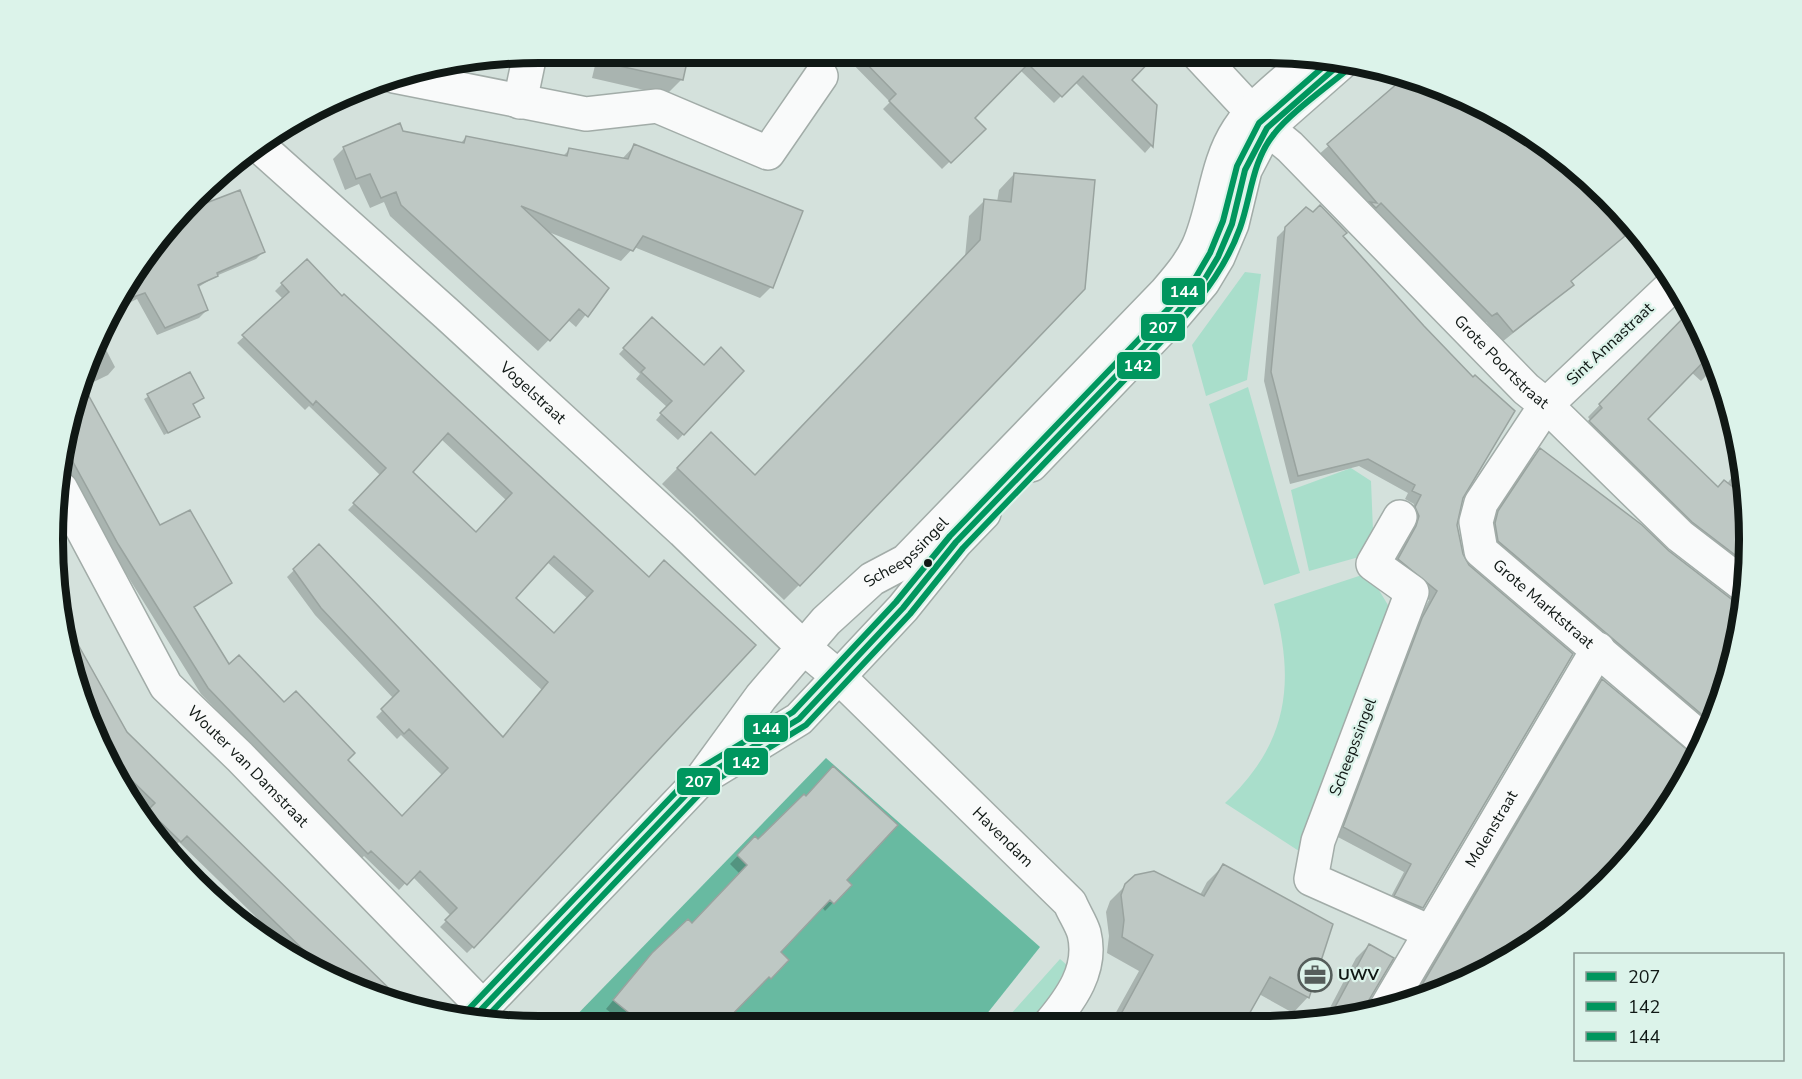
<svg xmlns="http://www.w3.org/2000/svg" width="1802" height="1079" font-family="'Nunito Sans',sans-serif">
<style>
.green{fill:#a9decb}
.water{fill:#68baa1}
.shadow{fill:#0003;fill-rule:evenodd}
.building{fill:#bec8c4;stroke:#99a39f;stroke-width:1.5;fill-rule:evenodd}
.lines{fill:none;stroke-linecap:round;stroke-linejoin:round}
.minor-casing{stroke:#a2aca8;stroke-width:36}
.minor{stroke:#f9fafa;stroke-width:33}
.bus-1-casing{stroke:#dcf3ea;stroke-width:10}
.bus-2-casing{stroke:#dcf3ea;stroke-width:10}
.bus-3-casing{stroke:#dcf3ea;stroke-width:10}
.bus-1{stroke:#00965e;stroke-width:6}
.bus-2{stroke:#00965e;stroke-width:6}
.bus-3{stroke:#00965e;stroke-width:6}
.bus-dot{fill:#101815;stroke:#dcf3ea;stroke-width:2}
.labels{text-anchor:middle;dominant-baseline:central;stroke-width:4.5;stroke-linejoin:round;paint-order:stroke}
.street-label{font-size:16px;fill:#101815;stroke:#dcf3ea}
.poi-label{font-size:16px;font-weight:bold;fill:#101815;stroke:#dcf3ea;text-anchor:start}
.rim{fill:none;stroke:#101815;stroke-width:8}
.line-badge{stroke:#dcf3ea;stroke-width:2}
.badge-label{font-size:16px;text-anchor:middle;font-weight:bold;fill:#fff}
</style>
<rect width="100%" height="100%" fill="#d4e1dc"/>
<path class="green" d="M1245,272L1261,274L1247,380L1206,396L1192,345Z
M1248,387L1300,573L1264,585L1209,404Z
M1351,468L1371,481L1373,531L1359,557L1309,571L1291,490Z
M1362,575L1374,582L1391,610L1302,853L1225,803C1287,744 1296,685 1274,604Z
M1060,959L1067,965L1051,997L1029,1025H1015L1017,1022L1009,1016Z"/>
<path class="water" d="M826,758L1040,947L978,1025H567Z"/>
<path class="shadow" d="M598,53H687L681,80L666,95L592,78Z
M842,53H1156L1130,80L1155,105L1151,146L1145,153L1075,82L1054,103L1020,70L973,118L983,129L942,169L883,109L890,102Z
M1398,74L1419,78L1533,135L1558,155L1623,236L1570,282L1572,285L1561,295L1502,342L1486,322L1481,326L1317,156L1398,85L1393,80Z
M402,132L460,144L466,137L563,156L569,150L622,159L634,146L771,287L760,298L634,247L621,261L546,231L607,288L576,327L568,320L538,351L390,216L384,202L370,208L359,184L345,190L333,159L344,148Z
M1014,174L1093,181L799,585L784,600L662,484L711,434L755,477L965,257L969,216L984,201L997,202L999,190Z
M1286,228L1341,237L1461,498L1456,525L1422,908L1414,916L1387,904L1404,872L1336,836L1414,628L1429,600L1390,568L1409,536L1411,526L1408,516L1414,504L1405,499L1408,493L1359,466L1290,484L1264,381L1277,237Z
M153,243L263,252L256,259L216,276L197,288L207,310L199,318L157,335L137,299L119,308Z
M282,284L342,298L649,578L473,947L467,953L440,927L451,916L412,876L399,890L364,856L361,859L201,694L125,572L65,464L76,398L85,393L160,527L230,583L193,608L229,666L284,704L345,760L402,818L442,775L401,735L397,739L376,717L394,699L315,615L287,577L319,546L502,739L542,690L348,510L381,476L309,406L305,410L237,343L284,300L275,291ZM441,439L507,501L476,534L411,472ZM547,562L588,599L554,635L514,598Z
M1690,312L1713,353L1720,377L1711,371L1701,381L1691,372L1646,419L1717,489L1727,484L1742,462L1749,540L1745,585L1578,435L1591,421L1588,417Z
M652,319L704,367L742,371L678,440L656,420L667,407L636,379L640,374L619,354Z
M101,340L115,367L108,375L77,390Z
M189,374L202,398L192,405L199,416L164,435L144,399Z
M1540,450L1733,602L1743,606L1740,635L1712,726L1705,740L1486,554V525L1528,462Z
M67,625L125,733L402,1004L383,1001L300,960L179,842L170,851L153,836L143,817L149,811L130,793L78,696Z
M1602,681L1695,758L1667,810L1584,905L1506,961L1408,1002L1590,693Z
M755,838L845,880L850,885L825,911L822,907L779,952L787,960L720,1025H627L606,1009L644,963L692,925L740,874L730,864Z
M1223,866L1331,925L1308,997L1293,1013L1259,994L1242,1025H1109L1139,971L1107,953L1109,936L1106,912L1110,901L1135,876L1200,895L1207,882Z
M1369,945L1392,958L1365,1009L1366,1014L1323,1021L1356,958Z"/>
<path class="building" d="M611,53H689L683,80L610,64Z
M856,53H1158L1132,80L1157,105L1153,147L1083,76L1062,97L1028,64L975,118L986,129L951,163L889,101L896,94Z
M1406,76L1419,78L1533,135L1562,158L1625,236L1571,281L1574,285L1513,332L1497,313L1492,316L1381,203L1376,208L1370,202L1377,203L1327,144Z
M400,123L403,131L464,143L466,136L567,156L569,148L628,159L634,144L803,211L773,288L643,236L633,251L521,206L609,288L588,317L579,309L550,341L401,205L396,192L381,198L370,174L356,179L343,147Z
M1014,173L1095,180L1085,289L800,586L677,468L711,432L755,475L980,240L984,199L1011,202Z
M240,190L265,252L217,273L218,276L198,285L208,310L165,328L145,293L122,301L153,243L201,195L206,203Z
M1320,205L1347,233L1343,236L1424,326L1473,377L1475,375L1515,411L1463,498L1457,525L1463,554L1469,565L1573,654L1423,908L1394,896L1411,864L1343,827L1422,618L1437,591L1398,559L1416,526L1419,516L1415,507L1421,495L1412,491L1415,485L1368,459L1298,476L1271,372L1285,227L1306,207L1313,212Z
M307,259L342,296L344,294L649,577L664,560L756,645L474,948L445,920L457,908L420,871L407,885L371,851L368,854L208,688L118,544L67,451L80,380L160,525L190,510L232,583L194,607L229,664L239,655L284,702L296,691L355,753L348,760L402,816L448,768L409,729L404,734L381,709L399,691L321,608L293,569L319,544L503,737L548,682L353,503L386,468L316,401L313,405L242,335L289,292L281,283ZM448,433L512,493L476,532L413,472ZM554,556L593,591L554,633L516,598Z
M1690,311L1712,353L1648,419L1718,487L1724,480L1733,487L1744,479L1749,540L1747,564L1692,522L1589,421L1602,408L1599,404Z
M652,317L704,365L721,347L744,371L684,435L660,413L672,401L641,372L645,368L623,348Z
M190,372L204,398L193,404L200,417L168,433L147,394Z
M1540,448L1642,525L1669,551L1734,601L1743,605L1740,635L1713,724L1498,541L1495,523L1498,511Z
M71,632L127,732L406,1005L383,1001L328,974L187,836L181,842L148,810L155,803L115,764L78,696L68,633Z
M1602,679L1696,757L1667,810L1584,905L1547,931L1538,925L1525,948L1506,961L1413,1000Z
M833,766L898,825L847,880L852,885L834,904L830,900L781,952L789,960L771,979L769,977L722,1025H644L613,1000L652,953L688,919L692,923L747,865L737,855L755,836L758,839L804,794L806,796Z
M1223,864L1333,924L1309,998L1270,977L1243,1025H1115L1153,955L1122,937L1124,920L1121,895L1125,884L1135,875L1154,871L1204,896Z
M1369,944L1394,958L1369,1000L1367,1013L1328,1020Z"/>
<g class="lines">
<defs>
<g id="minor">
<path id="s1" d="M1197,53L1267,128L1290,147L1526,389L1546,405L1680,536L1745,586"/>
<path d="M394,76L586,114L657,106L768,153L821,76"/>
<path d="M520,102L530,54"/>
<path id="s2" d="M258,145L447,314L683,531L803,647L839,677L1070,903C1074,913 1081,923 1084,933C1093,969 1071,999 1049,1025"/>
<path id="s3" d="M1675,283L1546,405L1481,503L1476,522L1481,551L1704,741"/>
<path d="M1031,465L1175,315L1203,282L1218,257L1232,224L1245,170L1267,128L1341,63"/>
<path id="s4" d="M61,489L166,686L240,757L483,1007"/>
<path d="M1400,517L1373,564L1412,592L1318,841L1311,879L1430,932"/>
<path d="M714,771L799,719L903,608L956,542L984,513"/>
<path id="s5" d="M1385,1010L1598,649"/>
<path id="s6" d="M473,1018L702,778L761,697L826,621L872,579L906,561L1166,292C1178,278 1190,264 1198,247C1215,210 1215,165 1238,130C1256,102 1288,79 1313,57"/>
</g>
</defs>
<use href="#minor" class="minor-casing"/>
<use href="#minor" class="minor"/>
<defs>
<path id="bus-1" d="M473,1018L702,778L799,719L903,608L956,542L1175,315L1203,282L1218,257L1232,224L1245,170L1267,128L1341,63"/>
<path id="bus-2" d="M483,1021L708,785L806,725L910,614L963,548L1181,321C1206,292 1227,264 1240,228C1251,197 1252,161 1274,134C1289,114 1327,87 1347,70"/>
<path id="bus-3" d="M466,1012L696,771L793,712L896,602L950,536L1168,309L1196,277L1210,253L1223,221L1237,166L1259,123L1330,61"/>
</defs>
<use href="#bus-1" class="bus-1-casing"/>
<use href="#bus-2" class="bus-2-casing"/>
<use href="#bus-3" class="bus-3-casing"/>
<use href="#bus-1" class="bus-1"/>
<use href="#bus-2" class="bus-2"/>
<use href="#bus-3" class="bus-3"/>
</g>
<defs>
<symbol id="office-ring" viewBox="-11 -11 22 22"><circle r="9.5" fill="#dcf3ea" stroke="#555e5b" stroke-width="1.5"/><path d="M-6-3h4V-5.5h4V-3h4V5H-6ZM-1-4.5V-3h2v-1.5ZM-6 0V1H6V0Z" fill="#555e5b"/></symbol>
</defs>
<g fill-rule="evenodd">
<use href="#office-ring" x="1296" y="956" width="38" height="38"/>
</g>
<circle class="bus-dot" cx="928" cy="563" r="5"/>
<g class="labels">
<g class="street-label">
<text transform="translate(1610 344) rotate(-43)">Sint Annastraat</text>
<text stroke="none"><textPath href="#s1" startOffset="434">Grote Poortstraat</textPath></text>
<text stroke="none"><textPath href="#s2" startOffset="370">Vogelstraat</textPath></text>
<text stroke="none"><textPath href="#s6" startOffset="638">Scheepssingel</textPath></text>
<text stroke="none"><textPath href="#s3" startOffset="426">Grote Marktstraat</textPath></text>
<text transform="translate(1353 747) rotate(-69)">Scheepssingel</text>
<text stroke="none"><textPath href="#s4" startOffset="338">Wouter van Damstraat</textPath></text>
<text stroke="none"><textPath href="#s5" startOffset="210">Molenstraat</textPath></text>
<text stroke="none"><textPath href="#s2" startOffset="1017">Havendam</textPath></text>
</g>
<g class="poi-label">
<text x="1338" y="975">UWV</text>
</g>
</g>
<path d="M0 0H1802V1079H0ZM539 63H1263A476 476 0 0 1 1739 539V540A476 476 0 0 1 1263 1016H539A476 476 0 0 1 63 540V539A476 476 0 0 1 539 63Z" fill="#dcf3ea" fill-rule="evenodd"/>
<path class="rim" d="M539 63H1263A476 476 0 0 1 1739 539V540A476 476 0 0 1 1263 1016H539A476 476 0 0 1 63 540V539A476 476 0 0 1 539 63Z"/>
<g class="line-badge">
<rect x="1161" y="277" width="45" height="29" rx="6" fill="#00965e"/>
<rect x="1140" y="313" width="46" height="29" rx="6" fill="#00965e"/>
<rect x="1116" y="351" width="45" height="29" rx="6" fill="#00965e"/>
<rect x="743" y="714" width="46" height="29" rx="6" fill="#00965e"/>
<rect x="723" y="747" width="46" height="29" rx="6" fill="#00965e"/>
<rect x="676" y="767" width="45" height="29" rx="6" fill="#00965e"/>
</g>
<g class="badge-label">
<text x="1184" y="297">144</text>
<text x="1163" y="333">207</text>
<text x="1138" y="371">142</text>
<text x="766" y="734">144</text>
<text x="746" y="768">142</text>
<text x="699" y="787">207</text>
</g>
<rect x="1574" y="953" width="210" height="108" fill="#dcf3ea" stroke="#8a9b95" stroke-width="1.5"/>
<rect x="1586" y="972" width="30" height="9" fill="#00965e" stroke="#8a9b95" stroke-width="1.5"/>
<text x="1628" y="983" font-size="18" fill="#101815">207</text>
<rect x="1586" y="1002" width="30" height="9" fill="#00965e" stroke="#8a9b95" stroke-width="1.5"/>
<text x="1628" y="1013" font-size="18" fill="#101815">142</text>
<rect x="1586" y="1032" width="30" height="9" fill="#00965e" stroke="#8a9b95" stroke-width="1.5"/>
<text x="1628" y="1043" font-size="18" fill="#101815">144</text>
</svg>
